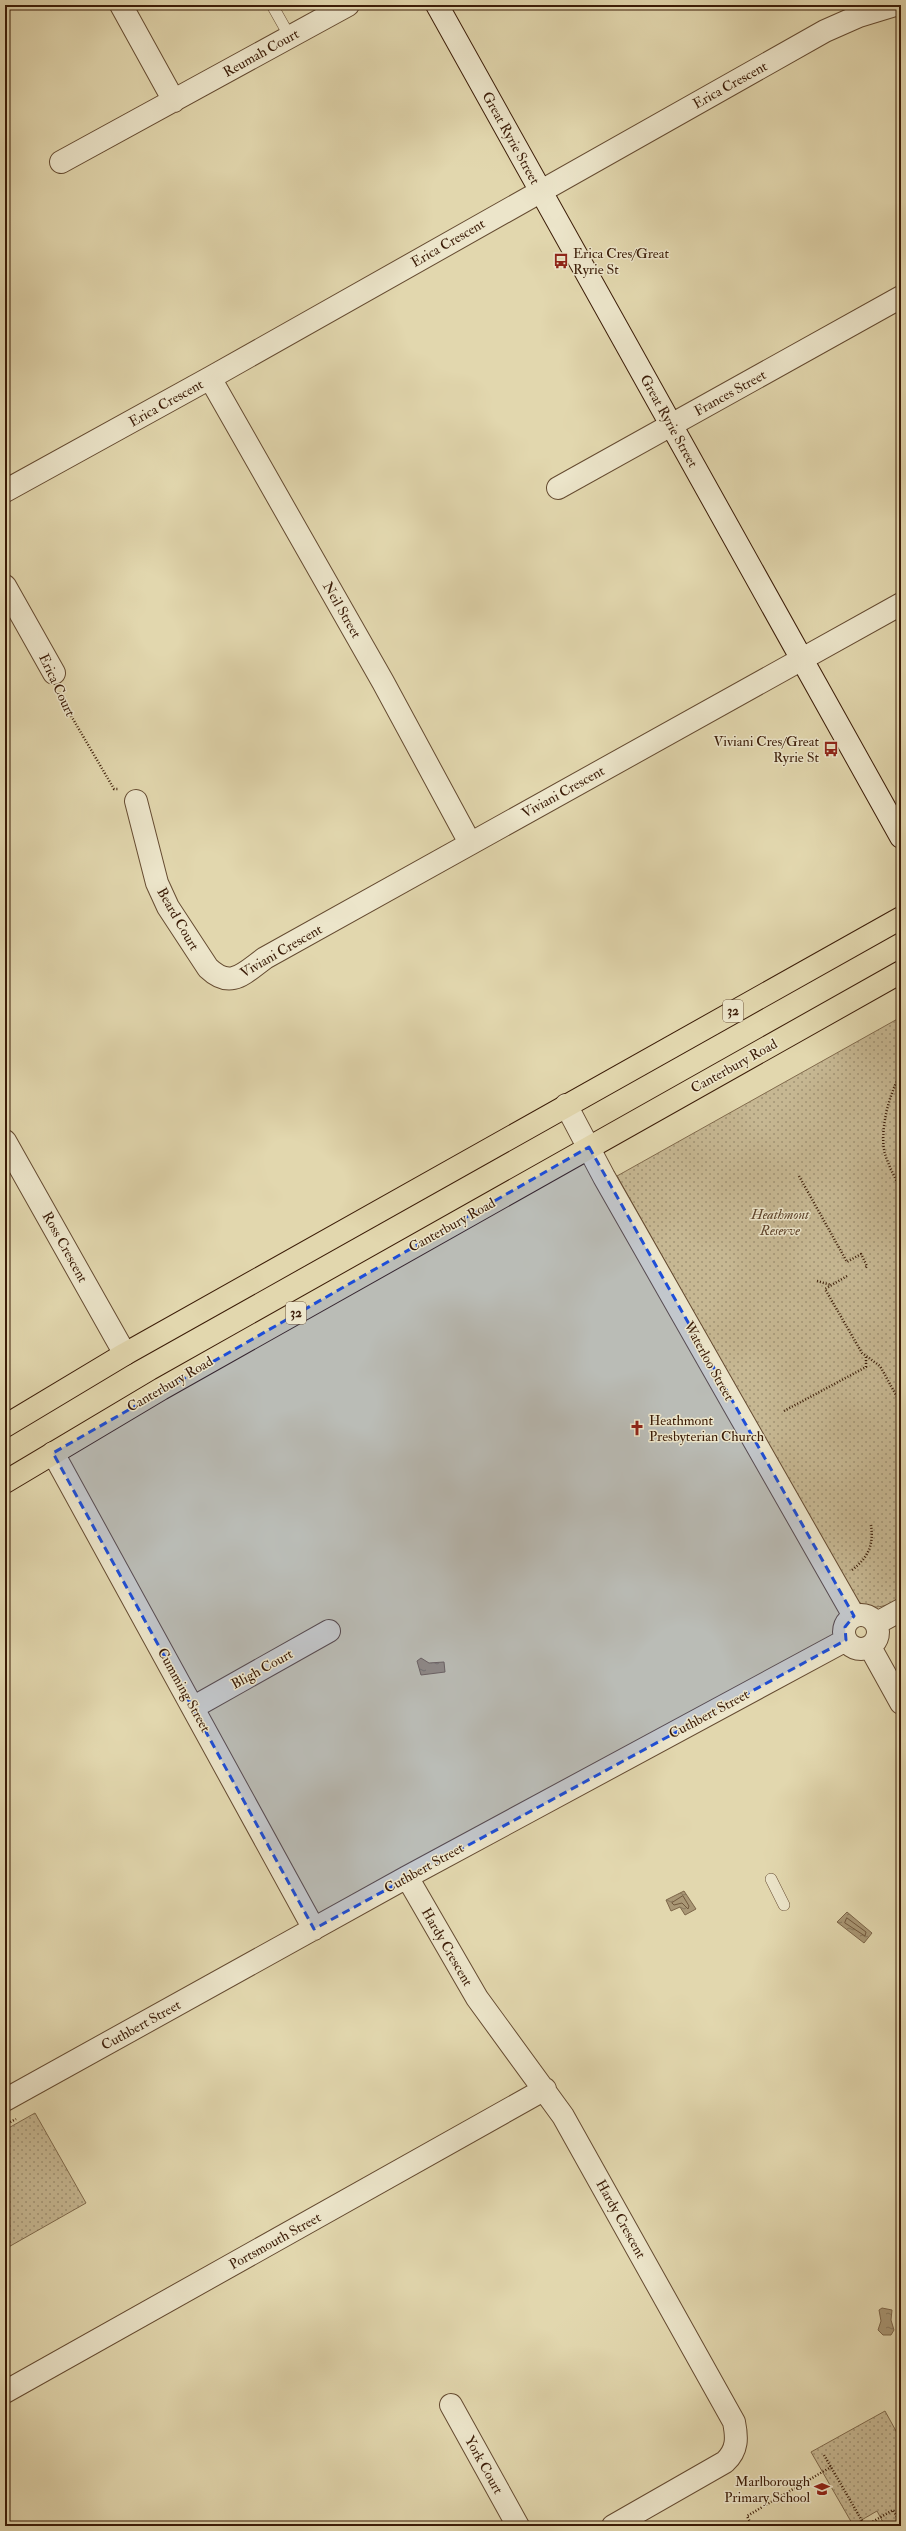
<svg xmlns="http://www.w3.org/2000/svg" width="906" height="2531" font-family="'IM FELL Double Pica',serif">
<style>
.park{fill:url(#park-dots);stroke:#806a4c}
.water{fill:url(#water-ripples);stroke:#7d6649}
.lines{fill:none;stroke-linecap:round;stroke-linejoin:round}
.shore{stroke:#725a3e;stroke-width:1}
.service-casing{stroke:#654b31;stroke-width:12}
.minor-casing{stroke:#654b31;stroke-width:24}
.secondary-casing{stroke:#3b1c07;stroke-width:24}
.primary-casing{stroke:#3b1c07;stroke-width:24}
.path{stroke:#3b1c07;stroke-width:2.5;stroke-dasharray:1 2;stroke-linecap:butt}
.service{stroke:#ece5ca;stroke-width:11}
.minor{stroke:#ece5ca;stroke-width:22}
.secondary{stroke:#ece5ca;stroke-width:22}
.primary{stroke:#e2d7ae;stroke-width:22}
.marked{fill:#1d4ed8;fill-opacity:0.2;stroke:#1d4ed8;stroke-width:3;stroke-dasharray:8 5;stroke-linejoin:round}
.labels{text-anchor:middle;dominant-baseline:central;stroke-width:3;stroke-linejoin:round;paint-order:stroke}
.shield{fill:#ece5ca;stroke:#705842;stroke-width:1}
.shield-label{font-size:13px;font-weight:bold;fill:#3b1c07}
.street-label{font-size:14px;fill:#3b1c07;stroke:#ece5ca}
.poi-label{font-size:14px;fill:#3b1c07;stroke:#ece5ca;text-anchor:start}
.park-label{font-size:14px;font-style:italic;fill:#5e432a;stroke:#ece5ca}
</style>
<defs>
<pattern id="park-dots" width="8" height="8" patternUnits="userSpaceOnUse"><rect width="8" height="8" fill="#c6b792"/><path d="M2 2h.1M6 6h.1" fill="none" stroke="#a29475" stroke-width="1.8" stroke-linecap="round"/></pattern>
<pattern id="water-ripples" width="26" height="14" patternUnits="userSpaceOnUse"><rect width="26" height="14" fill="#a99775"/><path d="M2 4q2-2 4 0t4 0M15 11q2-2 4 0t4 0" fill="none" stroke="#8b7a5e"/></pattern>
</defs>
<rect width="100%" height="100%" fill="#e2d7ae"/>
<filter id="stains"><feTurbulence type="fractalNoise" baseFrequency=".005" numOctaves="4"/><feColorMatrix values="0 0 0 0 .2 0 0 0 0 .09 0 0 0 0 .02 0 0 0 .5 -.17"/></filter>
<radialGradient id="worn" r=".72"><stop offset=".6" stop-color="#630" stop-opacity="0"/><stop offset="1" stop-color="#630" stop-opacity=".3"/></radialGradient>
<path class="park" d="M901,1017V1598C885,1607 872,1612 856,1600L617,1176Z
M35,2113L86,2203L5,2249V2130Z
M885,2411L901,2440V2526H885L877,2511L853,2525L811,2452Z"/>
<path class="water" d="M421,1658L429,1663L444,1662L445,1672L421,1675L417,1661Z
M684,1891L696,1909L685,1915L680,1907L671,1911L666,1900Z
M847,1912L872,1933L864,1943L837,1922Z
M882,2308L892,2310L891,2320L894,2330L891,2335H883L878,2330L881,2321L879,2310Z"/>
<g class="lines">
<path class="shore" d="M683,1896L689,1906L688,1909L682,1903L674,1905L672,1903Z
M847,1918L866,1932L865,1936L845,1923Z"/>
<defs>
<path id="service" d="M272,5L290,37
M771,1879L784,1905"/>
<path id="minor" d="M121,5L174,101
M61,162L348,5
M210,378L383,682L470,843
M558,488L901,297
M5,491L210,378L825,31L859,16L895,5
M5,586L54,673
M136,801L157,883L168,907L208,968C231,990 244,973 265,958L901,604
M566,1105L604,1177L854,1616
M5,1141L125,1354
M53,1453L314,1929
M844 1632a17 17 0 1 1 34 0a17 17 0 1 1-34 0Z
M877,1623L901,1610
M870,1647L901,1703
M194,1707L329,1631
M407,1877L477,1998L563,2116L734,2422C737,2437 738,2450 725,2462L613,2526
M5,2100L407,1877L846,1640
M5,2392L545,2089
M451,2405L518,2526"/>
<path id="secondary" d="M437,5L901,837"/>
<path id="primary" d="M5,1426L125,1354L901,918
M5,1482L161,1389L901,972"/>
</defs>
<use href="#service" class="service-casing"/>
<use href="#minor" class="minor-casing"/>
<use href="#secondary" class="secondary-casing"/>
<use href="#primary" class="primary-casing"/>
<path class="path" d="M59,692L63,702L114,789H119
M901,1074C889,1093 879,1132 885,1154C889,1167 896,1179 901,1191
M799,1176L847,1262L861,1254L867,1266L865,1269
M847,1276L825,1289L862,1353L880,1366L901,1404
M817,1281L831,1285
M784,1411L866,1367V1356
M852,1570C868,1558 874,1545 871,1525
M5,2125L16,2119
M824,2455L865,2526
M752,2526L747,2516L831,2467
M865,2526L893,2510L901,2524"/>
<use href="#service" class="service"/>
<use href="#minor" class="minor"/>
<use href="#secondary" class="secondary"/>
<use href="#primary" class="primary"/>
</g>
<path class="marked" d="M589,1147L854,1616L845,1627L846,1640L314,1929L53,1453Z"/>
<defs>
<symbol id="bus-bare" viewBox="-9 -9 18 18"><path d="M-5-6H5V4H4V6H2V4H-2V6H-4V4H-5ZM-3.5-4V0h7V-4ZM-3.5 1.2v1.5H-2V1.2ZM2 1.2v1.5H3.5V1.2Z" fill="#8f2418" stroke="#ece5ca" stroke-width="2.5" paint-order="stroke"/></symbol>
<symbol id="church-bare" viewBox="-9 -9 18 18"><path d="M-1.2-6h2.4v3.5h3.3v2.4h-3.3V6h-2.4V-.1h-3.3v-2.4h3.3Z" fill="#8f2418" stroke="#ece5ca" stroke-width="2.5" paint-order="stroke"/></symbol>
<symbol id="school-bare" viewBox="-9 -9 18 18"><path d="M0-5L7-2L0 1L-7-2ZM-4 1L0 2.5L4 1V4Q0 6-4 4Z" fill="#8f2418" stroke="#ece5ca" stroke-width="2.5" paint-order="stroke"/></symbol>
</defs>
<g fill-rule="evenodd">
<use href="#bus-bare" x="550" y="250" width="22" height="22"/>
<use href="#bus-bare" x="820" y="738" width="22" height="22"/>
<use href="#church-bare" x="626" y="1417" width="22" height="22"/>
<use href="#school-bare" x="811" y="2478" width="22" height="22"/>
</g>
<g class="labels">
<g class="shield">
<rect x="723" y="1000" width="20" height="22" rx="3"/>
<rect x="286" y="1302" width="20" height="22" rx="3"/>
</g>
<g class="shield-label">
<text x="733" y="1011">32</text>
<text x="296" y="1313">32</text>
</g>
<g class="street-label">
<text transform="translate(261 53) rotate(-29)">Reumah Court</text>
<text transform="translate(730 85) rotate(-29)">Erica Crescent</text>
<text transform="translate(511 138) rotate(61)">Great Ryrie Street</text>
<text transform="translate(448 243) rotate(-30)">Erica Crescent</text>
<text transform="translate(730 393) rotate(-29)">Frances Street</text>
<text transform="translate(166 403) rotate(-29)">Erica Crescent</text>
<text transform="translate(669 421) rotate(61)">Great Ryrie Street</text>
<text transform="translate(342 610) rotate(60)">Neil Street</text>
<text transform="translate(57 685) rotate(65)">Erica Court</text>
<text transform="translate(563 792) rotate(-29)">Viviani Crescent</text>
<text transform="translate(178 919) rotate(60)">Beard Court</text>
<text transform="translate(281 951) rotate(-30)">Viviani Crescent</text>
<text transform="translate(734 1066) rotate(-29)">Canterbury Road</text>
<text transform="translate(452 1225) rotate(-29)">Canterbury Road</text>
<text transform="translate(65 1247) rotate(61)">Ross Crescent</text>
<text transform="translate(709 1361) rotate(61)">Waterloo Street</text>
<text transform="translate(170 1384) rotate(-30)">Canterbury Road</text>
<text transform="translate(262 1669) rotate(-29)">Bligh Court</text>
<text transform="translate(184 1690) rotate(61)">Cumming Street</text>
<text transform="translate(709 1714) rotate(-28)">Cuthbert Street</text>
<text transform="translate(424 1868) rotate(-29)">Cuthbert Street</text>
<text transform="translate(447 1947) rotate(60)">Hardy Crescent</text>
<text transform="translate(141 2025) rotate(-29)">Cuthbert Street</text>
<text transform="translate(621 2219) rotate(61)">Hardy Crescent</text>
<text transform="translate(275 2241) rotate(-29)">Portsmouth Street</text>
<text transform="translate(484 2465) rotate(61)">York Court</text>
</g>
<g class="poi-label">
<text x="573" y="253">Erica Cres/Great<tspan x="573" dy="16">Ryrie St</tspan></text>
<text x="819" y="741" text-anchor="end">Viviani Cres/Great<tspan x="819" dy="16">Ryrie St</tspan></text>
<text x="649" y="1420">Heathmont<tspan x="649" dy="16">Presbyterian Church</tspan></text>
<text x="810" y="2481" text-anchor="end">Marlborough<tspan x="810" dy="16">Primary School</tspan></text>
</g>
<g class="park-label">
<text x="780" y="1214">Heathmont<tspan x="780" dy="16">Reserve</tspan></text>
</g>
</g>
<rect width="906" height="2531" fill="none" stroke="#e2d7ae" stroke-width="20"/>
<rect x="6" y="6" width="894" height="2519" fill="none" stroke="#3b1c07" stroke-width="2"/>
<rect x="10" y="10" width="886" height="2511" fill="none" stroke="#3b1c07"/>
<rect width="100%" height="100%" filter="url(#stains)"/>
<rect width="100%" height="100%" fill="url(#worn)"/>
</svg>
